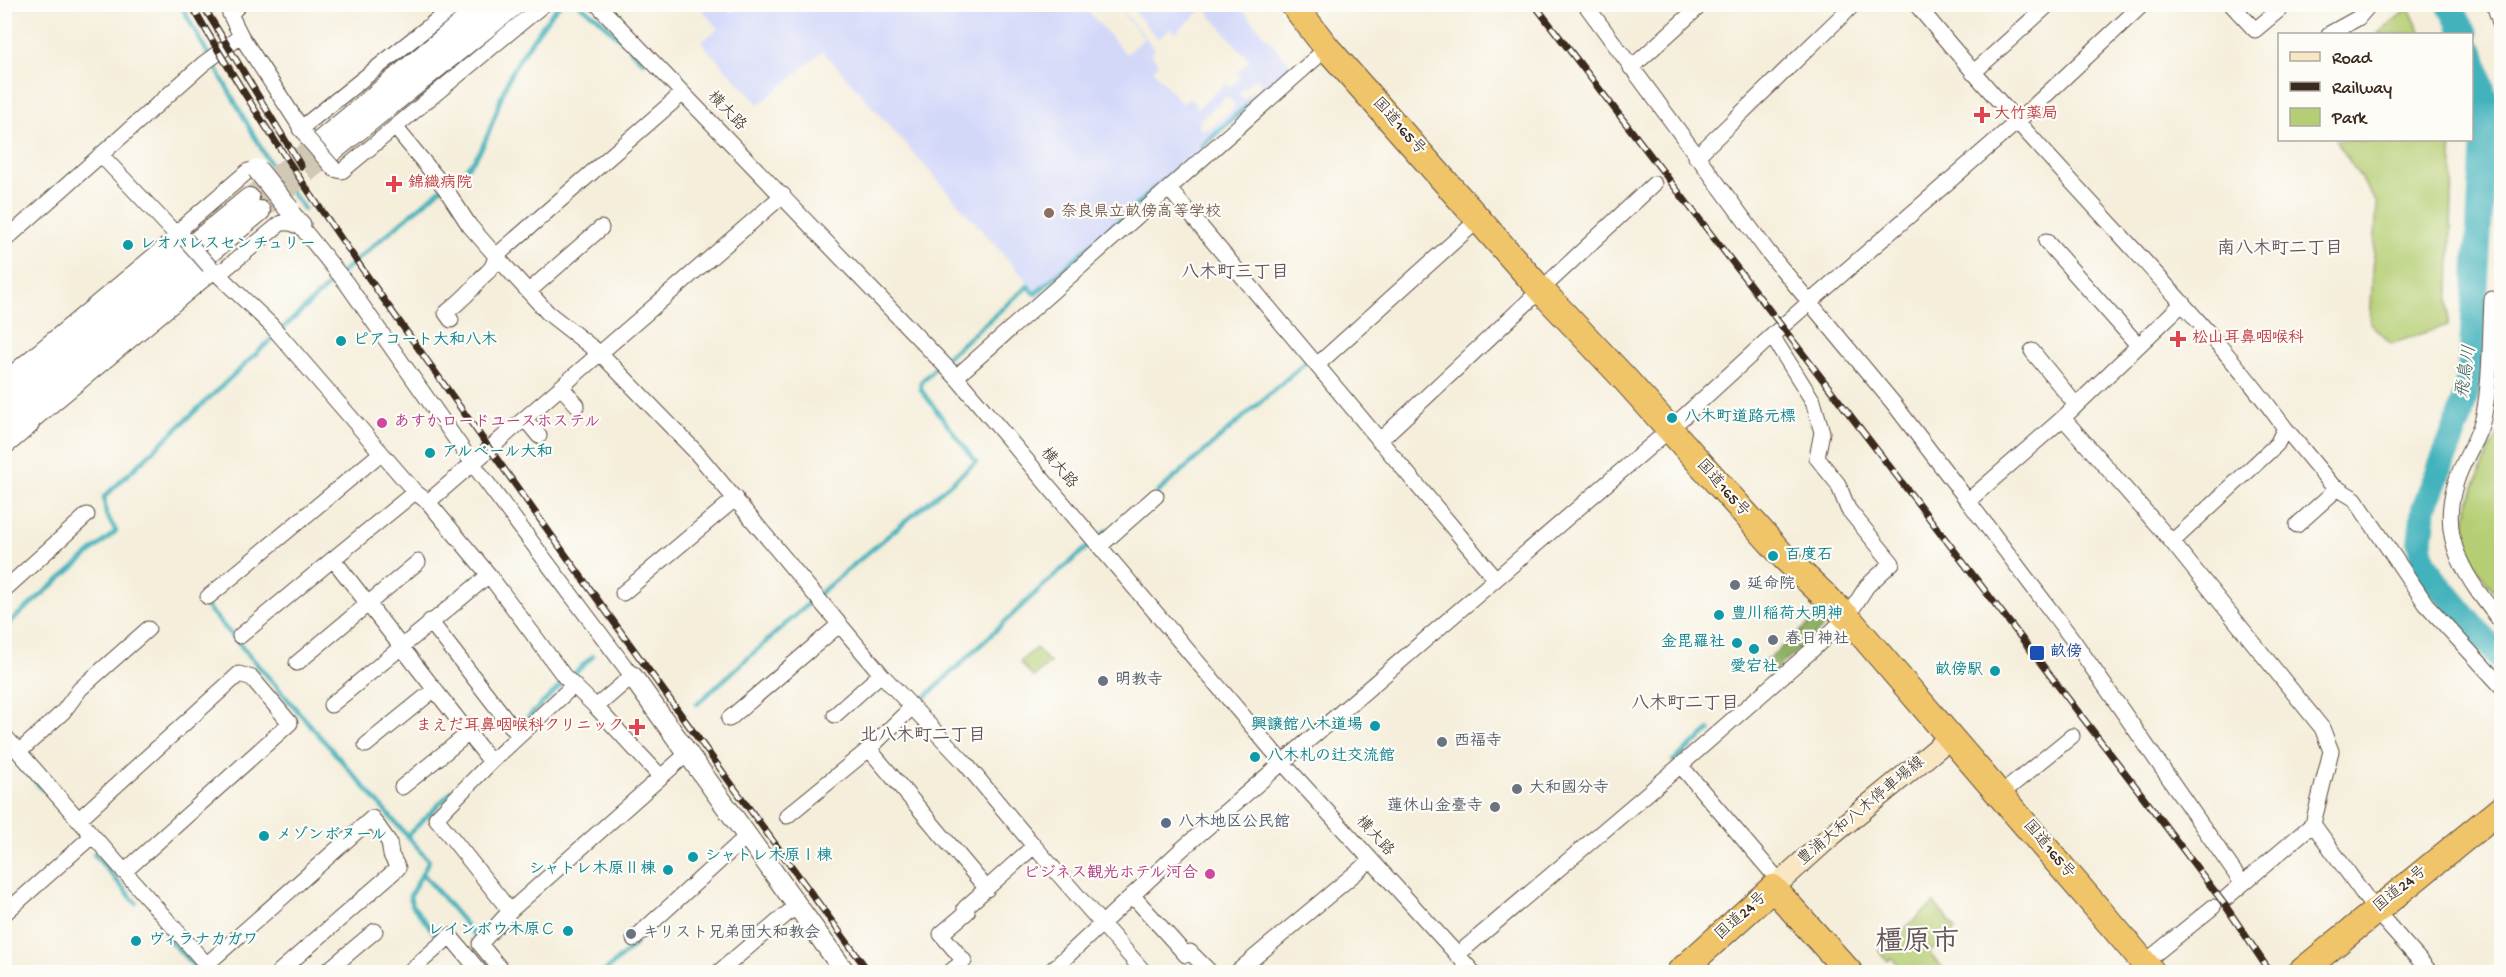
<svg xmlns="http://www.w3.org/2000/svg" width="2506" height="977" font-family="'Gochi Hand','Klee One',sans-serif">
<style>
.built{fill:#d3d8f9;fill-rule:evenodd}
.green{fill:#b5ce73;stroke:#787c48;stroke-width:1.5}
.forest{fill:#90b165;stroke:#666e42;stroke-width:1.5}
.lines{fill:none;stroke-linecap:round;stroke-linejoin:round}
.stream{stroke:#43b2bc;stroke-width:4.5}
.river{stroke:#43b2bc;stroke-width:26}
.tertiary-tunnel{stroke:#d0c7b5;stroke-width:20;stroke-dasharray:20 10;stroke-linecap:butt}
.minor-casing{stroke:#57473a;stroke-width:17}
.tertiary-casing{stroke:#57473a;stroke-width:22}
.secondary-casing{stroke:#57473a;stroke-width:23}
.trunk-casing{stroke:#57473a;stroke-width:28}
.minor{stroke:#fff;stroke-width:15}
.tertiary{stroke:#fff;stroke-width:20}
.secondary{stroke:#f9e7c3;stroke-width:21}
.trunk{stroke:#f0c469;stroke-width:26}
.rail-casing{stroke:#3b2a1e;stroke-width:7}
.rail{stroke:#fdfcf7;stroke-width:4.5;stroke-dasharray:14;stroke-linecap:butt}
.minor-bridge-casing{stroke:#57473a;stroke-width:17;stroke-linecap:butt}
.tertiary-bridge-casing{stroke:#57473a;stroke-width:22;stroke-linecap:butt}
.minor-bridge{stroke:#fff;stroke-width:15}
.tertiary-bridge{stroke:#fff;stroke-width:20}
.health-dot{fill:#e0444e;stroke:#fdfcf7;stroke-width:2}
.education-dot{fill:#8d6e63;stroke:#fdfcf7;stroke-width:2}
.culture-dot{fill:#0f9aa8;stroke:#fdfcf7;stroke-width:2}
.hotel-dot{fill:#d1479c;stroke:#fdfcf7;stroke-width:2}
.worship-dot{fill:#6b7280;stroke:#fdfcf7;stroke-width:2}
.transit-dot{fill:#1a4fb4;stroke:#fdfcf7;stroke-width:2}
.service-dot{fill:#5c6f8a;stroke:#fdfcf7;stroke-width:2}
.labels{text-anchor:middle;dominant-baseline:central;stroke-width:4.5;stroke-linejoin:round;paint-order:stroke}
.street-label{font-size:16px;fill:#3b2a1e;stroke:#fdfcf7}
.health-label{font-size:16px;font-weight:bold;fill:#be3a42;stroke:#fdfcf7;text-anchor:start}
.education-label{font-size:16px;font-weight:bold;fill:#785e54;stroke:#fdfcf7;text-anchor:start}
.culture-label{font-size:16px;font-weight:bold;fill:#0d838f;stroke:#fdfcf7;text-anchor:start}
.hotel-label{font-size:16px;font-weight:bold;fill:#b23c85;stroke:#fdfcf7;text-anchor:start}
.worship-label{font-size:16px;font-weight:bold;fill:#5b616d;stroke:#fdfcf7;text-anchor:start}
.transit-label{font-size:16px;font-weight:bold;fill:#164399;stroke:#fdfcf7;text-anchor:start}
.service-label{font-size:16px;font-weight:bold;fill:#4e5e75;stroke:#fdfcf7;text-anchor:start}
.neighbourhood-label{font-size:18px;font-weight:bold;fill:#65565e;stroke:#fdfcf7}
.water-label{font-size:18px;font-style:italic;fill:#3e605d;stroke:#fdfcf7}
.town-label{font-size:28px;font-weight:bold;fill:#65565e;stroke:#fdfcf7}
</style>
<rect width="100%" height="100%" fill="#fdfcf7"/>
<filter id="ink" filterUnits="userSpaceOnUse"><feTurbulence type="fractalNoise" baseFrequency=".0167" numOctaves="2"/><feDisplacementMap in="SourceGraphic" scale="12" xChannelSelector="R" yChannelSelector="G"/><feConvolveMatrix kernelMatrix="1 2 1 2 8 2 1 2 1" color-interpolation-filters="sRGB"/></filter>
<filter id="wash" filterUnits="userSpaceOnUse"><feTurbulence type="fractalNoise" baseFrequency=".008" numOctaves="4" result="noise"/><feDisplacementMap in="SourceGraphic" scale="24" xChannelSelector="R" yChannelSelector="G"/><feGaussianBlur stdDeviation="1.35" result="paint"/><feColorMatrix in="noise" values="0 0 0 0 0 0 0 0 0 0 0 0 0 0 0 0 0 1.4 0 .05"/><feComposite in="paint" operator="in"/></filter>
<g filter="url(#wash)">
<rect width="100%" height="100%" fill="#f5eedb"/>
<path class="built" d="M742,4L1076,5L1083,13L1087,10L1126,54L1144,38L1115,5H1118L1155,49L1151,54L1159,64L1153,70L1182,104L1190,98L1198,108L1225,84L1229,87L1240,78L1237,73L1250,61L1204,8L1175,33L1171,28L1158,39L1129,5H1170L1175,10L1182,5H1238L1294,68L1039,295L823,51L759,105L701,42L718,29L698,5H715L720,11L728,9L731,13ZM1255,78L1262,82L1261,86L1244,99L1239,94L1241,91ZM1227,96L1236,106L1209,130L1207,128L1203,130L1198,125L1201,122L1200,120Z"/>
<path class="green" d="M2409,8L2421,34H2377Z
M2336,140H2449L2453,164L2448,325L2391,344L2370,323L2377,203Z
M2501,429V584L2493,590C2485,579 2475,567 2469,555C2455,519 2481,469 2496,437Z
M1036,648L1050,663L1033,677L1020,662Z
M1934,903L1956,929L1929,953L1946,972H1905L1892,958L1888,961L1879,951Z"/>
<path class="forest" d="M1821,614L1827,620V624L1774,671L1770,674L1763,671V663Z"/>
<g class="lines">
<path class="stream" d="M180,4L270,164L304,209
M578,4L599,19L622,41
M630,49L643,62
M1202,146L1289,68
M946,358L1028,286L1035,294L1177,169
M1157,493L1306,362
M201,600L429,861L410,896L412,905L440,940
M4,627L116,531L106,514L104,497L347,268L449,182C492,155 490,117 510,76C517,61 549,14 561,4
M574,674L593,656
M919,703L1045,584L1107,530
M697,704L820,593L976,462L921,390V382L936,367
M519,726L562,684
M5,747L43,790
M1673,761L1710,730
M72,823L77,832
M407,836L452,791
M94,854L136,903
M423,874L477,938L480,937
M166,937L200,972
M476,960L493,968
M604,972L636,944"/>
<path class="river" d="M2449,4L2465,34
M2472,52L2486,104L2472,349L2467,389L2459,420L2424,508L2420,545L2423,560L2432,577L2502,661"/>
</g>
</g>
<g filter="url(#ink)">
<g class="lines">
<path class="tertiary-tunnel" d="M249,198L319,142
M260,211L328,155"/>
<defs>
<path id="minor" d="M240,4L230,14L241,36L307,137
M597,4L956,377L1283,763L1473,972
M1585,4L1768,252L1894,404L1968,501L2063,418L2183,303
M1916,4C1980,82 2048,156 2116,230C2174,294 2234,358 2285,428L2277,444L2172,542
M2231,4L2255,30L2286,4
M2494,4L2502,29
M2329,34L2358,18L2370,4
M1631,68L1702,4
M1973,73L2049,4
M395,127L445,188L469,225L496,256L548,313L603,356L695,451L881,674L965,763L1034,846L1144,972
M300,129L457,4
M101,155L171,229L181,233L185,239
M1696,157L1854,4
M334,169L342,171L544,4
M1170,190L1495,578
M4,241L203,64L241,36
M2046,241L2138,345
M209,266L271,325L415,492L428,502L489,575L564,676L596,707L632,676L473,464L347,284L302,228L303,224L289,209
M529,291L601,228
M2492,299C2490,337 2491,377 2484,414C2480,437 2463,459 2456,482C2437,540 2467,579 2502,623
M451,320L446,313C458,303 468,295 477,283C486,270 491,275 496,256L683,93
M2032,351L2076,405
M1317,365L1479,219
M956,377L1327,48
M4,380L181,233L184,226L248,171L257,169
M562,388L577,405
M2063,418L2172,542L2322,728L2331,751L2313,824L2226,898
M525,419L539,436
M29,424L214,271L225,269L281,223H291L302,228
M2285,428L2332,485L2355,499L2426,604L2502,687
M1379,441L1654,184
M415,492L333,559L491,762
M1968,501L2073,640L2242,883
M428,502L783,195
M2297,525L2338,488
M1100,546L1156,496
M4,590L87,515
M623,593L736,498
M208,597L381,453
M430,621L519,736
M240,636L333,559
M297,663L418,562
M331,705L489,575
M596,707L660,776
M911,708L869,749L987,889
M835,715L881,674
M729,719L840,624
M4,735L213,972
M366,745L435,689
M20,751L63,712L80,689L148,629
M1681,766L1780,882
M402,787L469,733
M2001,794L2072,736
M787,816L869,749
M78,820L239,674L252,678L290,723L124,872
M2313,824L2375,910L2430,972
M1132,895L1186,955L1190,952L1210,972
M510,911L436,818L491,762L574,685
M4,914L92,836
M634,939L747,836
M1457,955L1675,770L1811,651L1847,617L1867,586L1892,563L1848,509L1838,484L1817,458L1822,432L1813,401L1772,336
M2144,963L2213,907
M206,965L372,818L389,842L391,855L398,868L279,972
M326,972L375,931
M409,972L450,936L480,972
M503,972L480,944L510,911L688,753
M719,972L796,906
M950,972L964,961L941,934L967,912L965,908L1034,846
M1050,972L1182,849L1669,430L1787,322L2017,122L2143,4
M1237,972L1371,860"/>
<path id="tertiary" d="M319,142L485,4
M328,155L516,4
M4,401L249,198
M4,424L260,211
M4,445L29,424
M632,676L845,972"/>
<path id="secondary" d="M1773,888L1832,835L1951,737"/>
<path id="trunk" d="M1293,4L1327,48L1540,289L1624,378L1784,557L1847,617L2152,972
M1680,972L1773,888L1849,972
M2301,972L2502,808"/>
</defs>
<use href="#minor" class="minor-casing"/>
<use href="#tertiary" class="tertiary-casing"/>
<use href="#secondary" class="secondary-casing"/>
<use href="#trunk" class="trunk-casing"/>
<use href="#minor" class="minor"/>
<use href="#tertiary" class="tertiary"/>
<use href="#secondary" class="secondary"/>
<use href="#trunk" class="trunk"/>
<defs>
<path id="rail" d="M191,4C270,143 363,270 455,400C591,592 730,783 869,972
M202,4L301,166
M1534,4L2129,778L2225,905L2270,972"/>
</defs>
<use href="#rail" class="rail-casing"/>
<use href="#rail" class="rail"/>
<defs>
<path id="minor-bridge" d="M307,138L334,169
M186,240L209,266"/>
<path id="tertiary-bridge" d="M257,169L289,209"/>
</defs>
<use href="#minor-bridge" class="minor-bridge-casing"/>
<use href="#tertiary-bridge" class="tertiary-bridge-casing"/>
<use href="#minor-bridge" class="minor-bridge"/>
<use href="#tertiary-bridge" class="tertiary-bridge"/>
</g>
</g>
<g class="health-dot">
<path d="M1979 106h6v6h6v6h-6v6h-6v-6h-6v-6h6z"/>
<path d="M391 175h6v6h6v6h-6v6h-6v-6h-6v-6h6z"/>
<path d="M2175 330h6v6h6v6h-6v6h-6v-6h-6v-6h6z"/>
<path d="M634 718h6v6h6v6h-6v6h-6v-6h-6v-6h6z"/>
</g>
<circle class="education-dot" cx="1049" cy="213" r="6"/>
<g class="culture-dot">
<circle cx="128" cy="245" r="6"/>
<circle cx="341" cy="341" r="6"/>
<circle cx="1672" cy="418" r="6"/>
<circle cx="430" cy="453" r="6"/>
<circle cx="1773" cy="556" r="6"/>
<circle cx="1719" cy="615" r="6"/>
<circle cx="1737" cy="643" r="6"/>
<circle cx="1754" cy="649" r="6"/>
<circle cx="1995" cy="671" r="6"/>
<circle cx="1375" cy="726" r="6"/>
<circle cx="1255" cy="757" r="6"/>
<circle cx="264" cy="836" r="6"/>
<circle cx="693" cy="857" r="6"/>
<circle cx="668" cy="870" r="6"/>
<circle cx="568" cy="931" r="6"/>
<circle cx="136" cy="941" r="6"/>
</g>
<g class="hotel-dot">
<circle cx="382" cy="423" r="6"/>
<circle cx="1210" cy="874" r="6"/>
</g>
<g class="worship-dot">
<circle cx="1735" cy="585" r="6"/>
<circle cx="1773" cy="640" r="6"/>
<circle cx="1103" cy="681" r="6"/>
<circle cx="1442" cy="742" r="6"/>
<circle cx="1517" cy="789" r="6"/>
<circle cx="1495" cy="807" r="6"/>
<circle cx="631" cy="934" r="6"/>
</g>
<rect class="transit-dot" x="2029" y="645" width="16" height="16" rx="3"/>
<circle class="service-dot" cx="1166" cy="823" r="6"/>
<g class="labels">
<g class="street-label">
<text transform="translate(726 112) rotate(46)">横大路</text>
<text transform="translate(1398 127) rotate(48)">国道165号</text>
<text transform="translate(1058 469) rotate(50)">横大路</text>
<text transform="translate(1722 489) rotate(48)">国道165号</text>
<text transform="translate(1862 812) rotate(-40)">豊浦大和八木停車場線</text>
<text transform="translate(1374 837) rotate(48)">横大路</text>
<text transform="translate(2048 850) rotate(50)">国道165号</text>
<text transform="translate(2401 890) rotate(-39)">国道24号</text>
<text transform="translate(1742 917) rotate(-42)">国道24号</text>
</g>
<g class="health-label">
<text x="1994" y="115">大竹薬局</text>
<text x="408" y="184">錦織病院</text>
<text x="2192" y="339">松山耳鼻咽喉科</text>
<text x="624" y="727" text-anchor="end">まえだ耳鼻咽喉科クリニック</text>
</g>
<g class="education-label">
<text x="1061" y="213">奈良県立畝傍高等学校</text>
</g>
<g class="culture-label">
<text x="140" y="245">レオパレスセンチュリー</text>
<text x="353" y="341">ピアコート大和八木</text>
<text x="1684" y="418">八木町道路元標</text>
<text x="442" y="453">アルベール大和</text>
<text x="1785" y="556">百度石</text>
<text x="1731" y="615">豊川稲荷大明神</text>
<text x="1725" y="643" text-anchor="end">金毘羅社</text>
<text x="1754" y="668" text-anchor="middle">愛宕社</text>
<text x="1983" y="671" text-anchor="end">畝傍駅</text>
<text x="1363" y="726" text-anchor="end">興譲館八木道場</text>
<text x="1267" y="757">八木札の辻交流館</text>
<text x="276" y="836">メゾンボヌール</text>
<text x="705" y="857">シャトレ木原Ⅰ棟</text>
<text x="656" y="870" text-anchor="end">シャトレ木原Ⅱ棟</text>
<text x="556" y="931" text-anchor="end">レインボウ木原Ｃ</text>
<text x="148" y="941">ヴィラナカガワ</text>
</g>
<g class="hotel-label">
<text x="394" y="423">あすかロードユースホステル</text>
<text x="1198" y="874" text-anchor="end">ビジネス観光ホテル河合</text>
</g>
<g class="worship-label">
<text x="1747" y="585">延命院</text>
<text x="1785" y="640">春日神社</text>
<text x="1115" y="681">明教寺</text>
<text x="1454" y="742">西福寺</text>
<text x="1529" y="789">大和國分寺</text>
<text x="1483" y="807" text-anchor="end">蓮休山金臺寺</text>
<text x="643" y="934">キリスト兄弟団大和教会</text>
</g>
<g class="transit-label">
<text x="2050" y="653">畝傍</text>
</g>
<g class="service-label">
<text x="1178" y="823">八木地区公民館</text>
</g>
<g class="neighbourhood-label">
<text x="2280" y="249">南八木町二丁目</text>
<text x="1235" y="273">八木町三丁目</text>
<text x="1685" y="704">八木町二丁目</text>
<text x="923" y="736">北八木町二丁目</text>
</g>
<g class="water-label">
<text transform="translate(2467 372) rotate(-81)">飛鳥川</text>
</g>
<g class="town-label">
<text x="1917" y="943">橿原市</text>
</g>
</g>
<rect width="2506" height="977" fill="none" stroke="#fdfcf7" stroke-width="24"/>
<rect x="2278" y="33" width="195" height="108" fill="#fdfcf7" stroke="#afa8a0" stroke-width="1.5"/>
<rect x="2290" y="52" width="30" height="9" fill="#f9e7c3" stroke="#afa8a0" stroke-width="1.5"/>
<text x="2332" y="63" font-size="18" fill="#3b2a1e">Road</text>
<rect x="2290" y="82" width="30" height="9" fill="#3b2a1e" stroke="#afa8a0" stroke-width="1.5"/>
<text x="2332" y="93" font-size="18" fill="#3b2a1e">Railway</text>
<rect x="2290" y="108" width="30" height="18" fill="#b5ce73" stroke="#afa8a0" stroke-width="1.5"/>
<text x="2332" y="123" font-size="18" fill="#3b2a1e">Park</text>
</svg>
